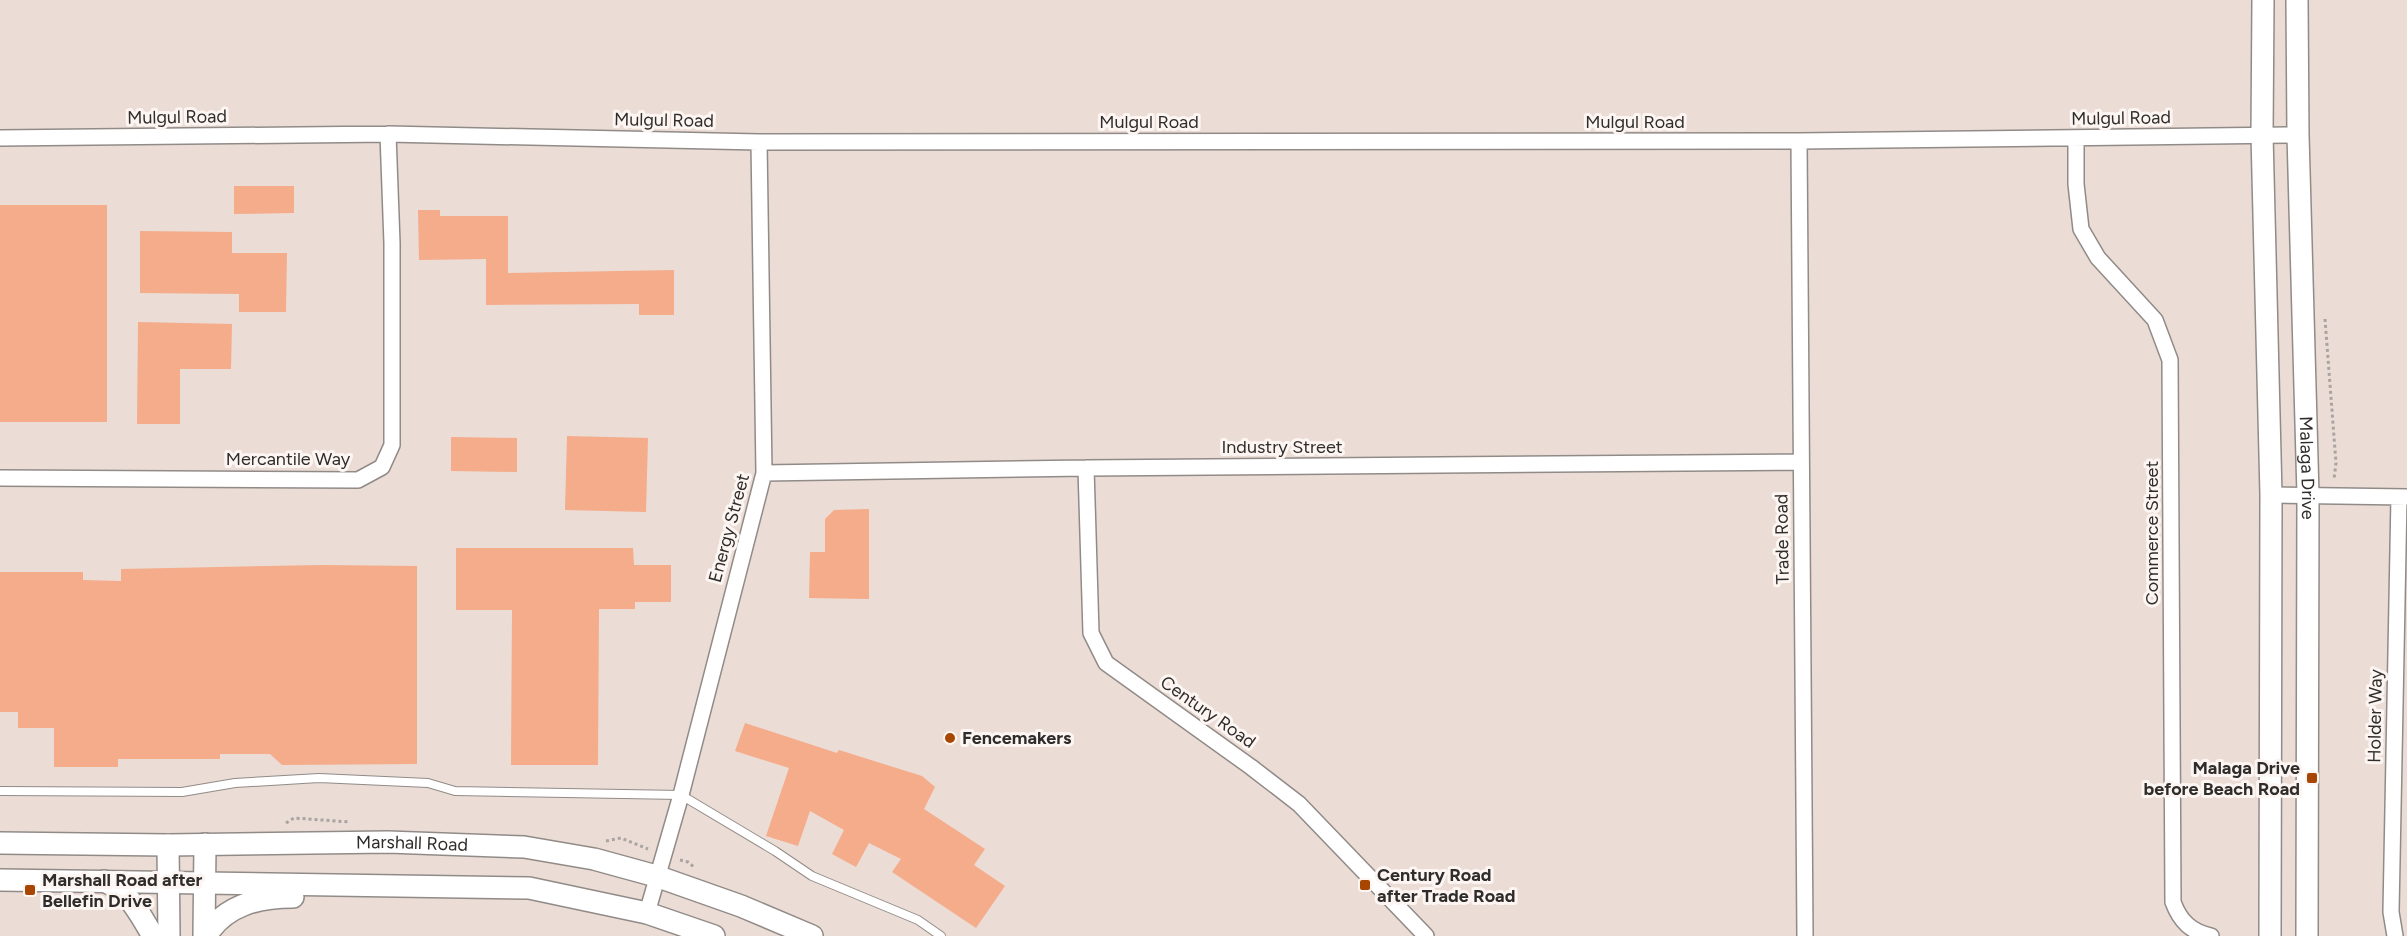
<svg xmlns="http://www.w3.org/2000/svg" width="2407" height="936" font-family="Figtree,sans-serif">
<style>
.built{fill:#ebdcd5}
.building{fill:#f4ac8a}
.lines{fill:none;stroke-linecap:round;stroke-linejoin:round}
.service-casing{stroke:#918b88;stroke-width:10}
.minor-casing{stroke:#918b88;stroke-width:18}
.secondary-casing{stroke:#918b88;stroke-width:24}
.path{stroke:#a9a4a2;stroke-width:3;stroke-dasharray:3 3;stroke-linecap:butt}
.service{stroke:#fff;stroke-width:8}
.minor{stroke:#fff;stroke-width:15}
.secondary{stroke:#fff;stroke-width:21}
.poi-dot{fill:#a74600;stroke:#fdf5f2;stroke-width:2}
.labels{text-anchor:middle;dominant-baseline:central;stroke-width:6;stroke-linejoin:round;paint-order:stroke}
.street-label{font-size:18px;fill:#2f2d2b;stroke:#fdf5f2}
.poi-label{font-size:18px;font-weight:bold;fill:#2f2d2b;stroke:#fdf5f2;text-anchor:start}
</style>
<rect width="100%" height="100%" fill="#efe8e5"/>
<path class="built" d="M0,0H2407V936H0Z"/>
<path class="building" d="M234,186H294V213L234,214Z
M0,205H107V422H0Z
M418,210H440V216H508V273L674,270V315H639V304L486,305V259L419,260Z
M140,231L232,232V253H287L286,312H239V294L140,293Z
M138,322L232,324L231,369H180V424H137Z
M567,436L648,438L646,512L565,510Z
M451,437L517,438V472L451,471Z
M869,509V599L809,598L810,552H825V519L834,510Z
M456,548H633L634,565H671V602H635V609H599L598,765H511L512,610H456Z
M322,565L417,566V764L282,765L270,754H220V759H118V767H54V728H18V712H0V572H83V580L121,581V569Z
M745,723L837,753L839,750L922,776L935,787L924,809L985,849L974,865L1005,886L976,928L892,872L901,859L869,843L856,867L832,854L844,830L810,811L798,846L766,836L789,768L735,751Z"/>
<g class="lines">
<defs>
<path id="service" d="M0,791L182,792L235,783L319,778L428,783L455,791L681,795L775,851L812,876L918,920L941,936"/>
<path id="minor" d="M0,138L388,134L759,142L1799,141L2298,135
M2076,139V184L2081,229L2098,258L2155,320L2170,360L2173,902C2180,921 2191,932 2211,936
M1799,141L1805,936
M1086,468L1091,633L1106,663L1251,767L1299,804L1426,936
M764,473L1086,468L1800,462
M0,478L358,480L382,467L392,445V243L388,134
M2271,495L2407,497
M647,913L681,795L764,473L759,142
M2395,936L2391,912L2399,497"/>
<g id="secondary">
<path d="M2263,0L2262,135L2271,495L2270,936"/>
<path id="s1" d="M2297,0L2298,135L2308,495L2307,936"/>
<path id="s2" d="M0,843L168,845L388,842L524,847L594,859L656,876L741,906L812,936"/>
<path d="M168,845L169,936"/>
<path d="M0,880L529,888L647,913L714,936"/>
<path d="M104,881C130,892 139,913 153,936"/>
<path d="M204,936L205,844"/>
<path d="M206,936C225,905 258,897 293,897"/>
</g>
</defs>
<use href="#service" class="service-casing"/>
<use href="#minor" class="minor-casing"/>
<use href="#secondary" class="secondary-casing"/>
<path class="path" d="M2325,319L2336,463L2334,479
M286,823L294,818L350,822
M606,841L621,838L648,849
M680,860L688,862L695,868"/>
<use href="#service" class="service"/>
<use href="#minor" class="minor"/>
<use href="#secondary" class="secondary"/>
</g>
<g class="poi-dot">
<circle cx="950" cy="738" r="6"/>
<rect x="2306" y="772" width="12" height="12" rx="3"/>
<rect x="1359" y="879" width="12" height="12" rx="3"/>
<rect x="24" y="884" width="12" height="12" rx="3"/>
</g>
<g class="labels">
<g class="street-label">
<text transform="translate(177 117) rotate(-1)">Mulgul Road</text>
<text transform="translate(2121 118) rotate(-1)">Mulgul Road</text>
<text transform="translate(664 120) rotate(1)">Mulgul Road</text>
<text x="1149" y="122">Mulgul Road</text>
<text x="1635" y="122">Mulgul Road</text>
<text x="1282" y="447">Industry Street</text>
<text x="288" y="459">Mercantile Way</text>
<text stroke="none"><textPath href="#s1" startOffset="468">Malaga Drive</textPath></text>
<text transform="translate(729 528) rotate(-75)">Energy Street</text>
<text transform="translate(2152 533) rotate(-90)">Commerce Street</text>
<text transform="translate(1782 539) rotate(-91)">Trade Road</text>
<text transform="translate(1208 712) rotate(35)">Century Road</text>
<text transform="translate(2375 716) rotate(-89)">Holder Way</text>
<text stroke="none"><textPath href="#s2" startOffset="412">Marshall Road</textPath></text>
</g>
<g class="poi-label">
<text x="962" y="738">Fencemakers</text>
<text x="2300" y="768" text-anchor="end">Malaga Drive<tspan x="2300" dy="21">before Beach Road</tspan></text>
<text x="1377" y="875">Century Road<tspan x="1377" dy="21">after Trade Road</tspan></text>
<text x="42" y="880">Marshall Road after<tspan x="42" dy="21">Bellefin Drive</tspan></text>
</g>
</g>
</svg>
